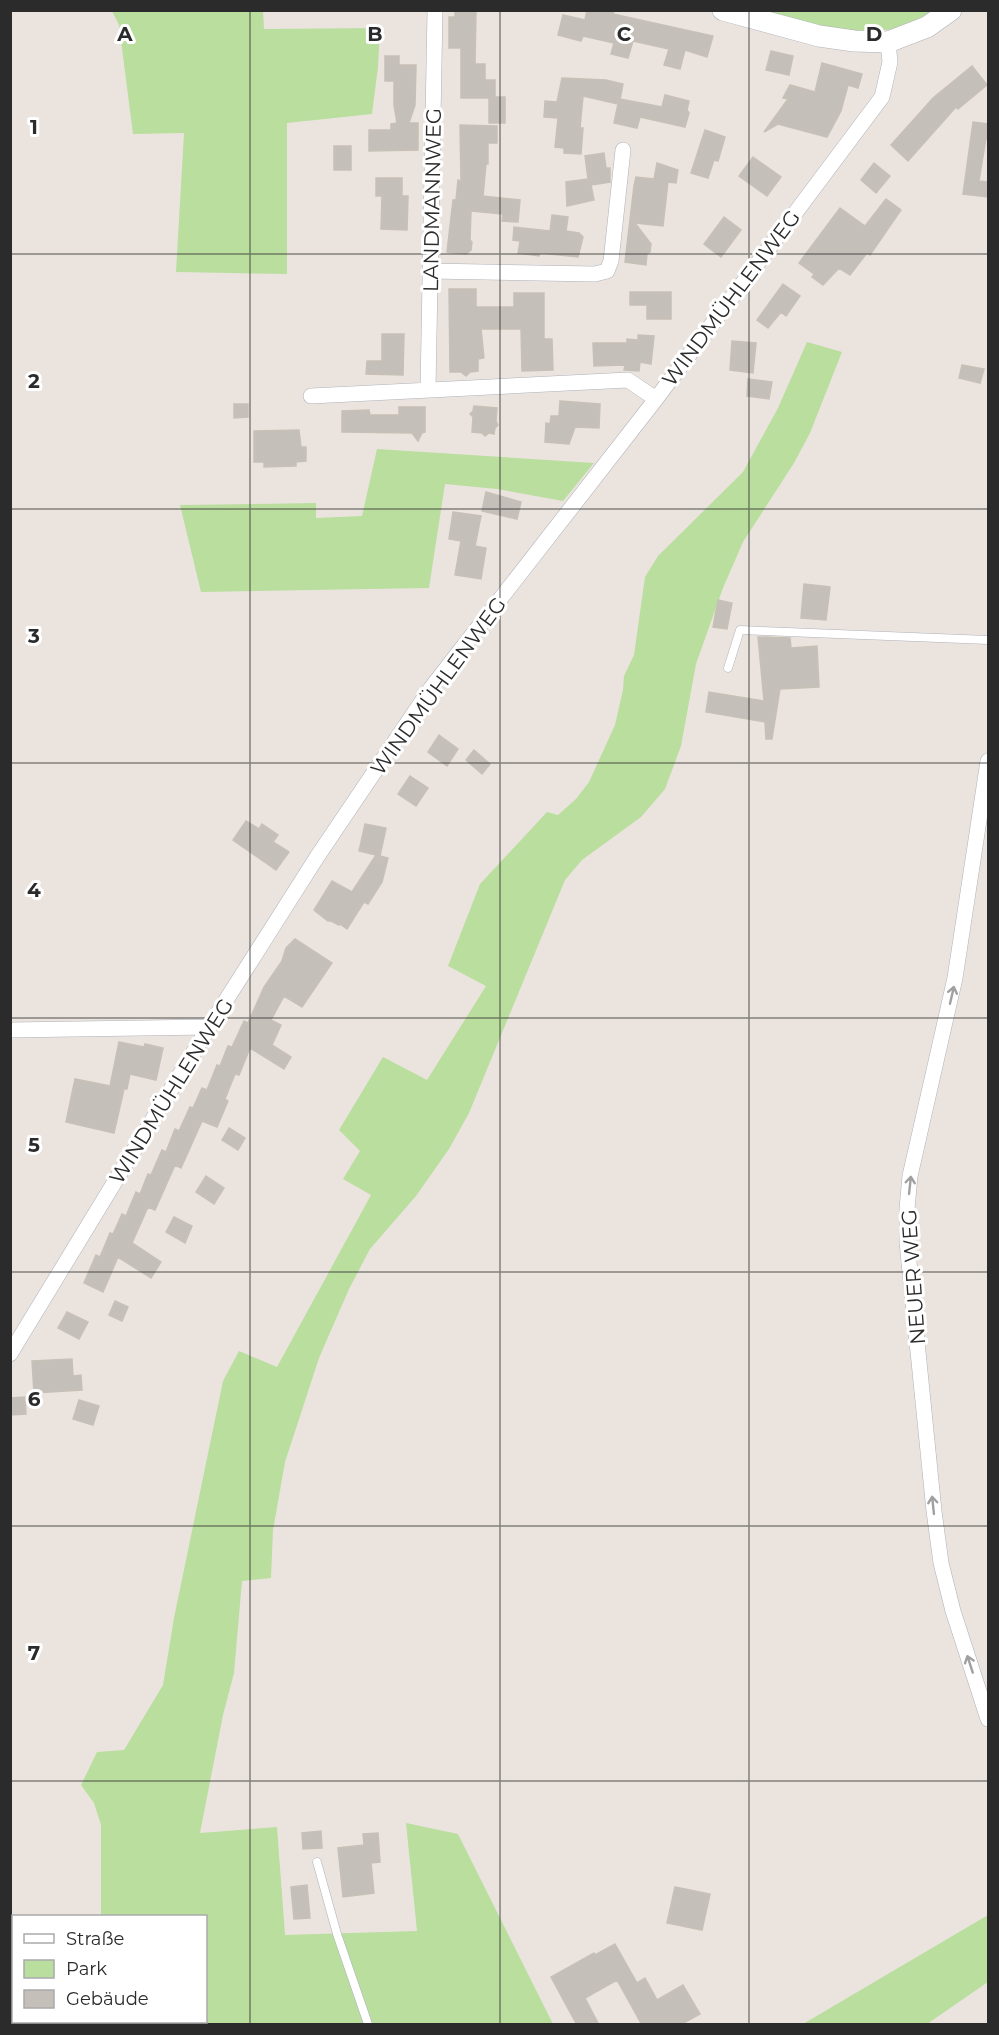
<svg xmlns="http://www.w3.org/2000/svg" width="999" height="2035" font-family="Montserrat,sans-serif">
<style>
.green{fill:#b9de9e}
.building{fill:#c4bfb9;stroke:#c7c0b7;stroke-width:1.5}
.lines{fill:none;stroke-linecap:round;stroke-linejoin:round}
.service-casing{stroke:#aeb1ba;stroke-width:9}
.minor-casing{stroke:#aeb1ba;stroke-width:16}
.secondary-casing{stroke:#aeb1ba;stroke-width:22}
.service{stroke:#fff;stroke-width:8}
.minor{stroke:#fff;stroke-width:15}
.secondary{stroke:#fff;stroke-width:21}
.oneway{stroke:#a0a0a0}
.grid{fill:none;stroke:#2b2b2b;stroke-width:1.5;stroke-opacity:0.55}
.labels{text-anchor:middle;dominant-baseline:central;stroke-width:6;stroke-linejoin:round;paint-order:stroke}
.street-label{font-size:21px;fill:#2b2b2b;stroke:#fff}
.grid-label{font-size:20px;text-anchor:middle;font-weight:bold;fill:#2b2b2b;stroke:#fff;stroke-width:6;stroke-linejoin:round;paint-order:stroke}
</style>
<rect width="100%" height="100%" fill="#ebe4de"/>
<path class="green" d="M112,11H263L264,29L380,28L378,67L372,114L287,123V274L176,272L184,133L133,134L119,25Z
M760,11H934L897,29L858,32L821,27Z
M807,342L842,352L810,433L794,463L743,542L723,588L696,664L681,746L665,789L641,817L582,860L565,880L469,1113L449,1149L416,1196L370,1249L349,1289L319,1358L285,1462L273,1530L271,1578L242,1581L234,1673L223,1715L200,1833L277,1827L285,1935L417,1931L406,1823L458,1834L553,2024H83V2022H206V1916H101V1825L94,1803L81,1785L97,1752L124,1750L163,1685L174,1618L223,1381L239,1351L277,1367L371,1195L343,1179L360,1151L339,1130L383,1057L427,1080L486,986L448,966L480,884L547,812L558,815L576,799L589,782L615,725L623,690L624,676L634,655L645,577L658,556L743,472L778,408Z
M377,449L594,463L563,501L497,489L445,484L429,588L201,592L180,505L316,503V518L362,516Z
M988,1915V1982L927,2024H803Z"/>
<path class="building" d="M455,10H476L475,64H485V80H495V97H505V123H489V98H461V48H449V17H455Z
M587,10H614L613,14L713,36L707,57L685,50L680,69L664,65L669,49L633,41L628,58L611,54L614,43L583,36L581,41L558,35L563,15L585,20Z
M771,51L793,56L789,75L766,70Z
M385,56H399V65H416L415,105L409,123H418V150L369,151V130H391V124L397,123L394,105V81H385Z
M822,63L862,74L858,88L848,85L841,111L827,137L778,124L764,132L788,99L783,98L790,85L815,92Z
M972,66L987,85L958,109L956,107L908,161L891,145L933,98Z
M562,78L606,80L623,84L620,99L662,107L665,95L689,101L687,110L689,113L685,127L640,117L637,128L614,123L618,104L583,96L580,128H583L581,154L564,153V148L555,147L558,118L544,117L545,101L557,102Z
M973,122L988,124V139L986,138L979,181L988,182V197L963,194Z
M460,125L497,126V143H488V164H486L483,196L520,200L518,222L502,221L503,214L471,211L470,240L472,242L471,250L466,254L447,252L453,200H456L458,180L461,181Z
M705,130L725,137L718,161L714,160L708,178L691,173Z
M334,146H351V170H334Z
M604,153L606,168H610V182L591,185L594,200L567,206L566,182L588,179L585,156Z
M753,157L781,177L767,196L739,176Z
M657,163L678,170L676,183L668,182L663,226L635,223L651,244L650,252L647,254L646,265L625,262L634,186L636,177L654,179Z
M874,163L890,176L876,193L861,180Z
M376,178H402V196H408L407,230L381,229L382,196H376Z
M886,199L901,210L870,255L867,253L850,275L839,268L823,285L812,277L814,274L799,263L840,208L865,226Z
M552,215L568,217L566,231L579,233L583,237L578,257L540,253L539,256L518,253L520,241L513,240L514,227L550,231Z
M724,217L741,230L721,257L704,244Z
M783,284L800,296L786,316L781,312L768,328L757,320Z
M449,289H476V307H514V293H544V339H552L553,370L522,371L521,329H481L484,358L478,359V371L470,372L466,376L461,372H450Z
M630,292H671V319H647V305H630Z
M382,334H404L403,375L366,374L367,361H382Z
M638,335L654,336L651,364L640,362L639,371L624,370L625,365L594,366L593,343H627V339L638,340Z
M732,341L756,343L753,373L730,370Z
M962,365L984,369L980,383L959,378Z
M748,379L772,382L769,399L747,396Z
M560,401L600,404L599,428L575,427L569,444L545,442L546,423L550,424L551,416H559Z
M234,404H248V417L234,418Z
M474,406L497,408L496,421L498,425L495,428L494,434L489,433L485,436L482,433L472,432L473,417L470,414L473,411Z
M399,407H425V432L422,433L418,441L412,433L342,432V411L369,410L370,415H399Z
M299,430L301,447H306V461L296,462V466L264,467V462H254V431Z
M486,492L521,502L517,519L482,511Z
M453,512L481,516L475,546L486,548L481,579L455,575L461,541L449,539Z
M804,584L830,587L826,620L801,618Z
M718,600L732,603L727,629L713,627Z
M758,637L790,638L791,648L817,646L819,687L780,689L772,739H766L765,722L706,712L709,692L764,701Z
M439,735L458,749L447,766L428,752Z
M474,750L490,764L482,774L466,760Z
M410,776L428,788L416,806L398,794Z
M246,821L259,829L262,824L278,835L273,842L289,852L276,870L233,840Z
M365,824L386,828L380,856L388,858L382,882L368,904L364,902L347,929L340,924L339,925L331,921H328L314,910L332,881L352,892L376,855L359,851Z
M295,939L332,963L302,1007L284,996L271,1020L281,1025L272,1045L291,1057L284,1069L250,1048L239,1075L235,1074L225,1099L228,1101L217,1127L202,1121L181,1168L175,1165L155,1210L148,1207L132,1243L161,1262L151,1278L118,1257L103,1292L84,1283L96,1255L100,1257L110,1233L113,1234L122,1214L126,1216L136,1192L140,1194L148,1174L151,1175L162,1150L166,1152L175,1129L179,1131L190,1107L193,1108L202,1088L207,1090L217,1065L220,1066L228,1046L232,1047L244,1021L248,1023L264,987L282,961L286,948Z
M119,1042L144,1047L145,1044L163,1048L156,1080L130,1074L127,1089H124L114,1133L66,1122L75,1079L110,1086Z
M229,1128L245,1138L238,1150L222,1140Z
M206,1176L224,1188L214,1204L196,1192Z
M174,1217L192,1226L185,1243L166,1232Z
M115,1301L128,1307L122,1321L109,1315Z
M67,1312L88,1322L79,1339L58,1328Z
M72,1359L73,1376L81,1375L82,1390L34,1393L32,1361Z
M25,1397L26,1414L10,1415V1398Z
M79,1400L99,1406L93,1425L73,1419Z
M321,1831L322,1848L303,1849L302,1833Z
M378,1833L380,1862L371,1863L374,1893L343,1897L338,1848L364,1845L363,1834Z
M307,1885L310,1918L294,1919L291,1887Z
M675,1887L710,1894L702,1930L667,1923Z
M615,1944L637,1983L645,1978L657,2000L683,1985L700,2014L680,2025H642L617,1980L585,1998L599,2025H577L551,1977L594,1953L595,1955Z"/>
<g class="lines">
<defs>
<path id="service" d="M728,668L740,630L988,640
M317,1862L337,1934L368,2024"/>
<path id="minor" d="M431,271L595,274L607,271L611,261L623,150
M428,390L435,10
M311,396L628,380L656,399
M988,761L955,978L910,1176L907,1209V1242L934,1511L941,1563L953,1611L988,1719
M10,1030L209,1027
M10,1354L209,1027L317,857L431,688L656,399L882,97L890,62L888,42"/>
<path id="secondary" d="M723,10L819,36L854,41L888,42L927,27L951,10"/>
</defs>
<use href="#service" class="service-casing"/>
<use href="#minor" class="minor-casing"/>
<use href="#secondary" class="secondary-casing"/>
<use href="#service" class="service"/>
<use href="#minor" class="minor"/>
<use href="#secondary" class="secondary"/>
</g>
<defs><path id="oneway-shaft" d="M-6 0H5M1.5-3L5.5 0L1.5 3" fill="none" stroke-width="1.6" stroke-linecap="round" stroke-linejoin="round" transform="scale(1.5)"/></defs>
<g class="oneway">
<use href="#oneway-shaft" transform="translate(952 995) rotate(-77)"/>
<use href="#oneway-shaft" transform="translate(910 1185) rotate(-84)"/>
<use href="#oneway-shaft" transform="translate(933 1505) rotate(-96)"/>
<use href="#oneway-shaft" transform="translate(970 1664) rotate(-108)"/>
</g>
<path class="grid" d="M250,10V2024M500,10V2024M749,10V2024M10,254H988M10,509H988M10,763H988M10,1018H988M10,1272H988M10,1526H988M10,1781H988"/>
<g class="labels">
<g class="street-label">
<text transform="translate(432 200) rotate(-89)">LANDMANNWEG</text>
<text transform="translate(731 298) rotate(-53)">WINDMÜHLENWEG</text>
<text transform="translate(438 686) rotate(-54)">WINDMÜHLENWEG</text>
<text transform="translate(171 1091) rotate(-58)">WINDMÜHLENWEG</text>
<text transform="translate(913 1277) rotate(-94)">NEUER WEG</text>
</g>
</g>
<g class="grid-label">
<text x="125" y="41">A</text>
<text x="375" y="41">B</text>
<text x="624" y="41">C</text>
<text x="874" y="41">D</text>
<text x="34" y="134">1</text>
<text x="34" y="388">2</text>
<text x="34" y="643">3</text>
<text x="34" y="897">4</text>
<text x="34" y="1152">5</text>
<text x="34" y="1406">6</text>
<text x="34" y="1660">7</text>
</g>
<rect width="999" height="2035" fill="none" stroke="#2b2b2b" stroke-width="24"/>
<rect x="12" y="1915" width="195" height="108" fill="#ffffff" stroke="#aaaaaa" stroke-width="1.5"/>
<rect x="24" y="1934" width="30" height="9" fill="#ffffff" stroke="#aaaaaa" stroke-width="1.5"/>
<text x="66" y="1945" font-size="18" fill="#2b2b2b">Straße</text>
<rect x="24" y="1960" width="30" height="18" fill="#b9de9e" stroke="#aaaaaa" stroke-width="1.5"/>
<text x="66" y="1975" font-size="18" fill="#2b2b2b">Park</text>
<rect x="24" y="1990" width="30" height="18" fill="#c4bfb9" stroke="#aaaaaa" stroke-width="1.5"/>
<text x="66" y="2005" font-size="18" fill="#2b2b2b">Gebäude</text>
</svg>
